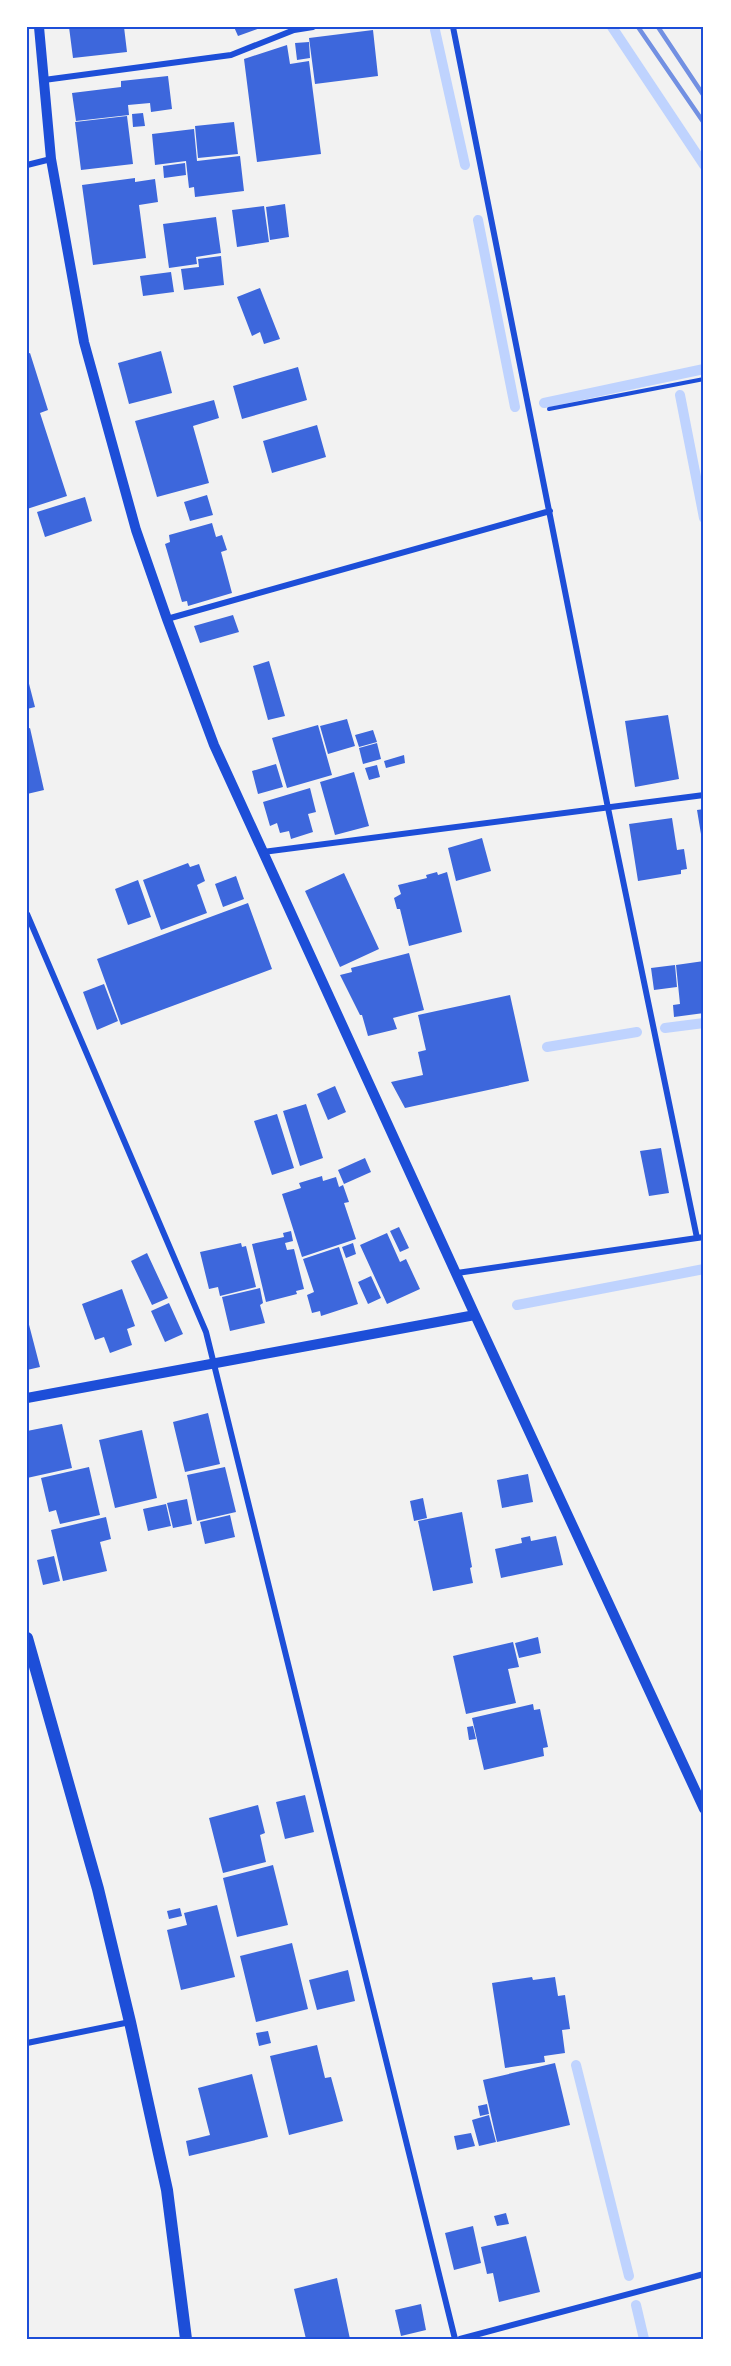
<svg xmlns="http://www.w3.org/2000/svg" width="731" height="2366" font-family="'IBM Plex Sans',sans-serif">
<style>
.lines{fill:none;stroke-linecap:round;stroke-linejoin:round}
.stream{stroke:#bfd3fe;stroke-width:10}
.building{fill:#3d67dc}
.path{stroke:#1d4ed8;stroke-width:4}
.minor{stroke:#1d4ed8;stroke-width:6}
.tertiary{stroke:#1d4ed8;stroke-width:10}
.secondary{stroke:#1d4ed8;stroke-width:12}
.rail{stroke:#7290e2;stroke-width:4.5}
.neatline{fill:none;stroke:#1d4ed8;stroke-width:2}
</style>
<rect width="100%" height="100%" fill="#f2f2f2"/>
<g class="lines">
<path class="stream" d="M612,27L704,165
M435,30L465,165
M478,220L515,407
M680,395L704,518
M544,403L704,369
M665,1028L704,1023
M547,1047L637,1032
M517,1305L704,1269
M576,2065L629,2276
M636,2305L644,2339"/>
</g>
<path class="building" d="M69,27H124L127,52L73,58Z
M234,27H263L238,36Z
M373,30L378,76L315,84L309,38Z
M309,42L310,58L297,60L295,43Z
M287,45L290,64L309,61L321,154L257,162L244,59Z
M168,76L172,109L151,112L150,103L128,105L129,115L76,121L72,93L121,87V81Z
M143,113L145,126L133,127L132,114Z
M127,116L133,164L81,170L75,122Z
M234,122L238,154L198,158L195,126Z
M194,129L197,161L240,156L244,191L195,197L194,187L189,188L186,161L155,165L152,134Z
M185,163L186,175L164,178L163,166Z
M135,178V182L155,179L158,202L139,205L146,258L93,265L82,185Z
M285,204L289,237L270,240L266,207Z
M264,206L269,242L237,247L232,210Z
M216,217L221,253L196,257L197,264L169,268L163,224Z
M221,256L224,285L184,290L181,269L199,267L198,259Z
M171,272L174,292L143,296L140,276Z
M260,288L280,339L264,344L260,332L252,336L237,297Z
M161,351L172,393L129,404L118,363Z
M30,353L48,410L40,413L67,496L27,509V354Z
M298,367L307,400L242,419L233,386Z
M214,400L219,418L193,426L209,483L157,497L135,421Z
M317,425L326,457L272,473L263,441Z
M207,495L213,515L190,521L184,502Z
M85,497L92,521L45,537L37,512Z
M212,523L216,537L222,535L227,550L221,552L232,593L188,606L187,601L182,602L165,544L170,542L169,535Z
M233,615L239,632L200,643L194,626Z
M269,661L285,716L268,720L253,666Z
M27,676L35,707L27,709Z
M668,715L679,779L635,787L625,721Z
M347,719L355,746L328,754L320,726Z
M318,725L332,775L287,788L272,738Z
M30,728L44,790L27,794V729Z
M373,730L377,742L359,747L355,735Z
M377,743L381,759L363,764L359,748Z
M404,755L405,763L386,768L384,761Z
M276,764L283,787L258,794L252,771Z
M377,765L380,777L369,780L365,768Z
M354,772L369,826L335,835L320,782Z
M310,788L316,812L308,814L313,832L291,839L289,831L280,833L277,823L270,826L263,802Z
M704,809V840H702L697,810Z
M672,818L677,850L684,849L687,869L681,870V874L638,881L629,824Z
M482,838L491,871L456,881L448,848Z
M188,863L190,867L199,864L205,881L197,885L207,913L161,930L143,880Z
M437,872L438,875L447,872L462,932L409,946L400,909H397L394,898L401,894L398,885L427,878L426,875Z
M344,873L379,949L340,967L305,891Z
M236,876L244,899L223,907L215,884Z
M138,880L151,917L128,925L115,889Z
M248,903L272,969L121,1025L97,959Z
M409,953L424,1010L393,1018L397,1029L368,1036L362,1015H360L340,975L352,972L351,968Z
M704,961V1013L674,1017L673,1005L680,1004L676,965Z
M675,965L677,987L654,990L651,968Z
M104,984L118,1021L97,1030L83,992Z
M510,995L529,1081L405,1108L391,1082L423,1075L418,1052L426,1050L418,1015Z
M335,1086L346,1112L328,1120L317,1094Z
M306,1104L323,1158L300,1166L283,1111Z
M277,1114L294,1168L272,1175L254,1121Z
M661,1148L669,1193L649,1196L640,1151Z
M365,1158L371,1172L344,1184L338,1170Z
M322,1176L323,1181L336,1177L339,1187L343,1185L349,1202L344,1203L356,1239L302,1257L282,1194L301,1188L299,1183Z
M399,1227L409,1248L400,1252L390,1231Z
M291,1231L293,1241L285,1243L287,1250L294,1249L304,1289L296,1291L297,1294L266,1302L252,1244L284,1237L283,1233Z
M387,1233L400,1262L406,1259L420,1289L387,1304L360,1245Z
M241,1243L242,1247L246,1246L256,1287L220,1296L218,1287L209,1289L200,1252Z
M353,1243L356,1254L346,1258L342,1247Z
M339,1247L358,1304L321,1316L320,1311L312,1313L307,1295L314,1292L303,1259Z
M147,1253L168,1298L152,1305L131,1261Z
M371,1276L381,1298L368,1304L358,1282Z
M260,1288L263,1303L260,1305L265,1323L230,1331L222,1297Z
M122,1289L135,1326L127,1329L132,1345L110,1353L104,1337L95,1340L82,1304Z
M169,1303L183,1334L165,1342L151,1311Z
M27,1317L40,1367L27,1370Z
M208,1413L220,1464L185,1472L173,1422Z
M62,1424L72,1468L27,1478V1431Z
M142,1430L157,1498L115,1508L99,1440Z
M89,1467L100,1515L60,1524L56,1510L49,1512L41,1478Z
M225,1467L236,1512L197,1521L187,1475Z
M528,1474L533,1502L502,1508L497,1480Z
M423,1498L427,1518L414,1521L410,1501Z
M187,1499L192,1524L173,1528L167,1503Z
M166,1504L171,1526L148,1531L143,1509Z
M462,1512L472,1567L470,1568L473,1583L433,1591L418,1521Z
M230,1515L235,1537L205,1544L200,1522Z
M106,1517L111,1539L100,1542L107,1571L63,1581L51,1530Z
M530,1536L531,1541L556,1536L563,1565L501,1578L495,1549L522,1543L521,1538Z
M54,1556L60,1581L43,1585L37,1560Z
M538,1637L541,1653L519,1658L515,1643Z
M513,1642L519,1667L508,1669L516,1703L466,1714L453,1656Z
M533,1704L534,1710L540,1709L548,1747L543,1748L544,1756L484,1770L472,1718Z
M473,1726L476,1739L469,1740L467,1727Z
M305,1795L314,1832L285,1839L276,1802Z
M258,1805L265,1833L260,1835L266,1862L223,1873L209,1818Z
M273,1865L288,1925L237,1937L223,1878Z
M217,1905L235,1977L181,1990L167,1930L187,1925L184,1913Z
M180,1908L182,1916L169,1919L167,1911Z
M292,1943L308,2009L256,2022L240,1956Z
M348,1970L355,2001L317,2010L309,1980Z
M532,1977L533,1980L555,1977L558,1996L565,1995L570,2029L562,2030L565,2053L544,2056L545,2062L505,2068L492,1983Z
M268,2031L271,2043L259,2046L256,2033Z
M317,2045L325,2078L331,2077L343,2121L289,2135L270,2056Z
M555,2063L570,2125L497,2142L483,2080Z
M252,2074L268,2137L189,2156L186,2141L210,2135L198,2088Z
M487,2104L489,2114L480,2116L478,2106Z
M489,2115L496,2142L479,2146L472,2120Z
M471,2133L475,2146L457,2150L454,2136Z
M506,2213L509,2224L497,2226L494,2216Z
M473,2226L481,2263L454,2270L445,2233Z
M526,2236L540,2292L499,2302L493,2273L487,2274L481,2247Z
M337,2278L350,2339H306L294,2289Z
M421,2304L426,2330L401,2336L395,2310Z"/>
<g class="lines">
<path class="path" d="M549,409L704,379"/>
<path class="minor" d="M453,27L608,808L697,1238
M44,80L231,55L294,30L313,27
M27,165L51,159
M167,619L550,511
M263,852L704,795
M27,914L206,1332L455,2339
M457,1273L704,1237
M27,2043L130,2022
M460,2339L704,2274"/>
<path class="tertiary" d="M39,27L51,159L84,342L136,530L167,619L214,745L475,1315L704,1809
M27,1398L475,1315"/>
<path class="secondary" d="M27,1638L98,1889L130,2022L167,2190L186,2339"/>
<path class="rail" d="M638,27L704,123
M658,27L704,96"/>
</g>
<rect width="731" height="2366" fill="none" stroke="#ffffff" stroke-width="57"/>
<rect x="28" y="28" width="674" height="2310" class="neatline"/>
</svg>
